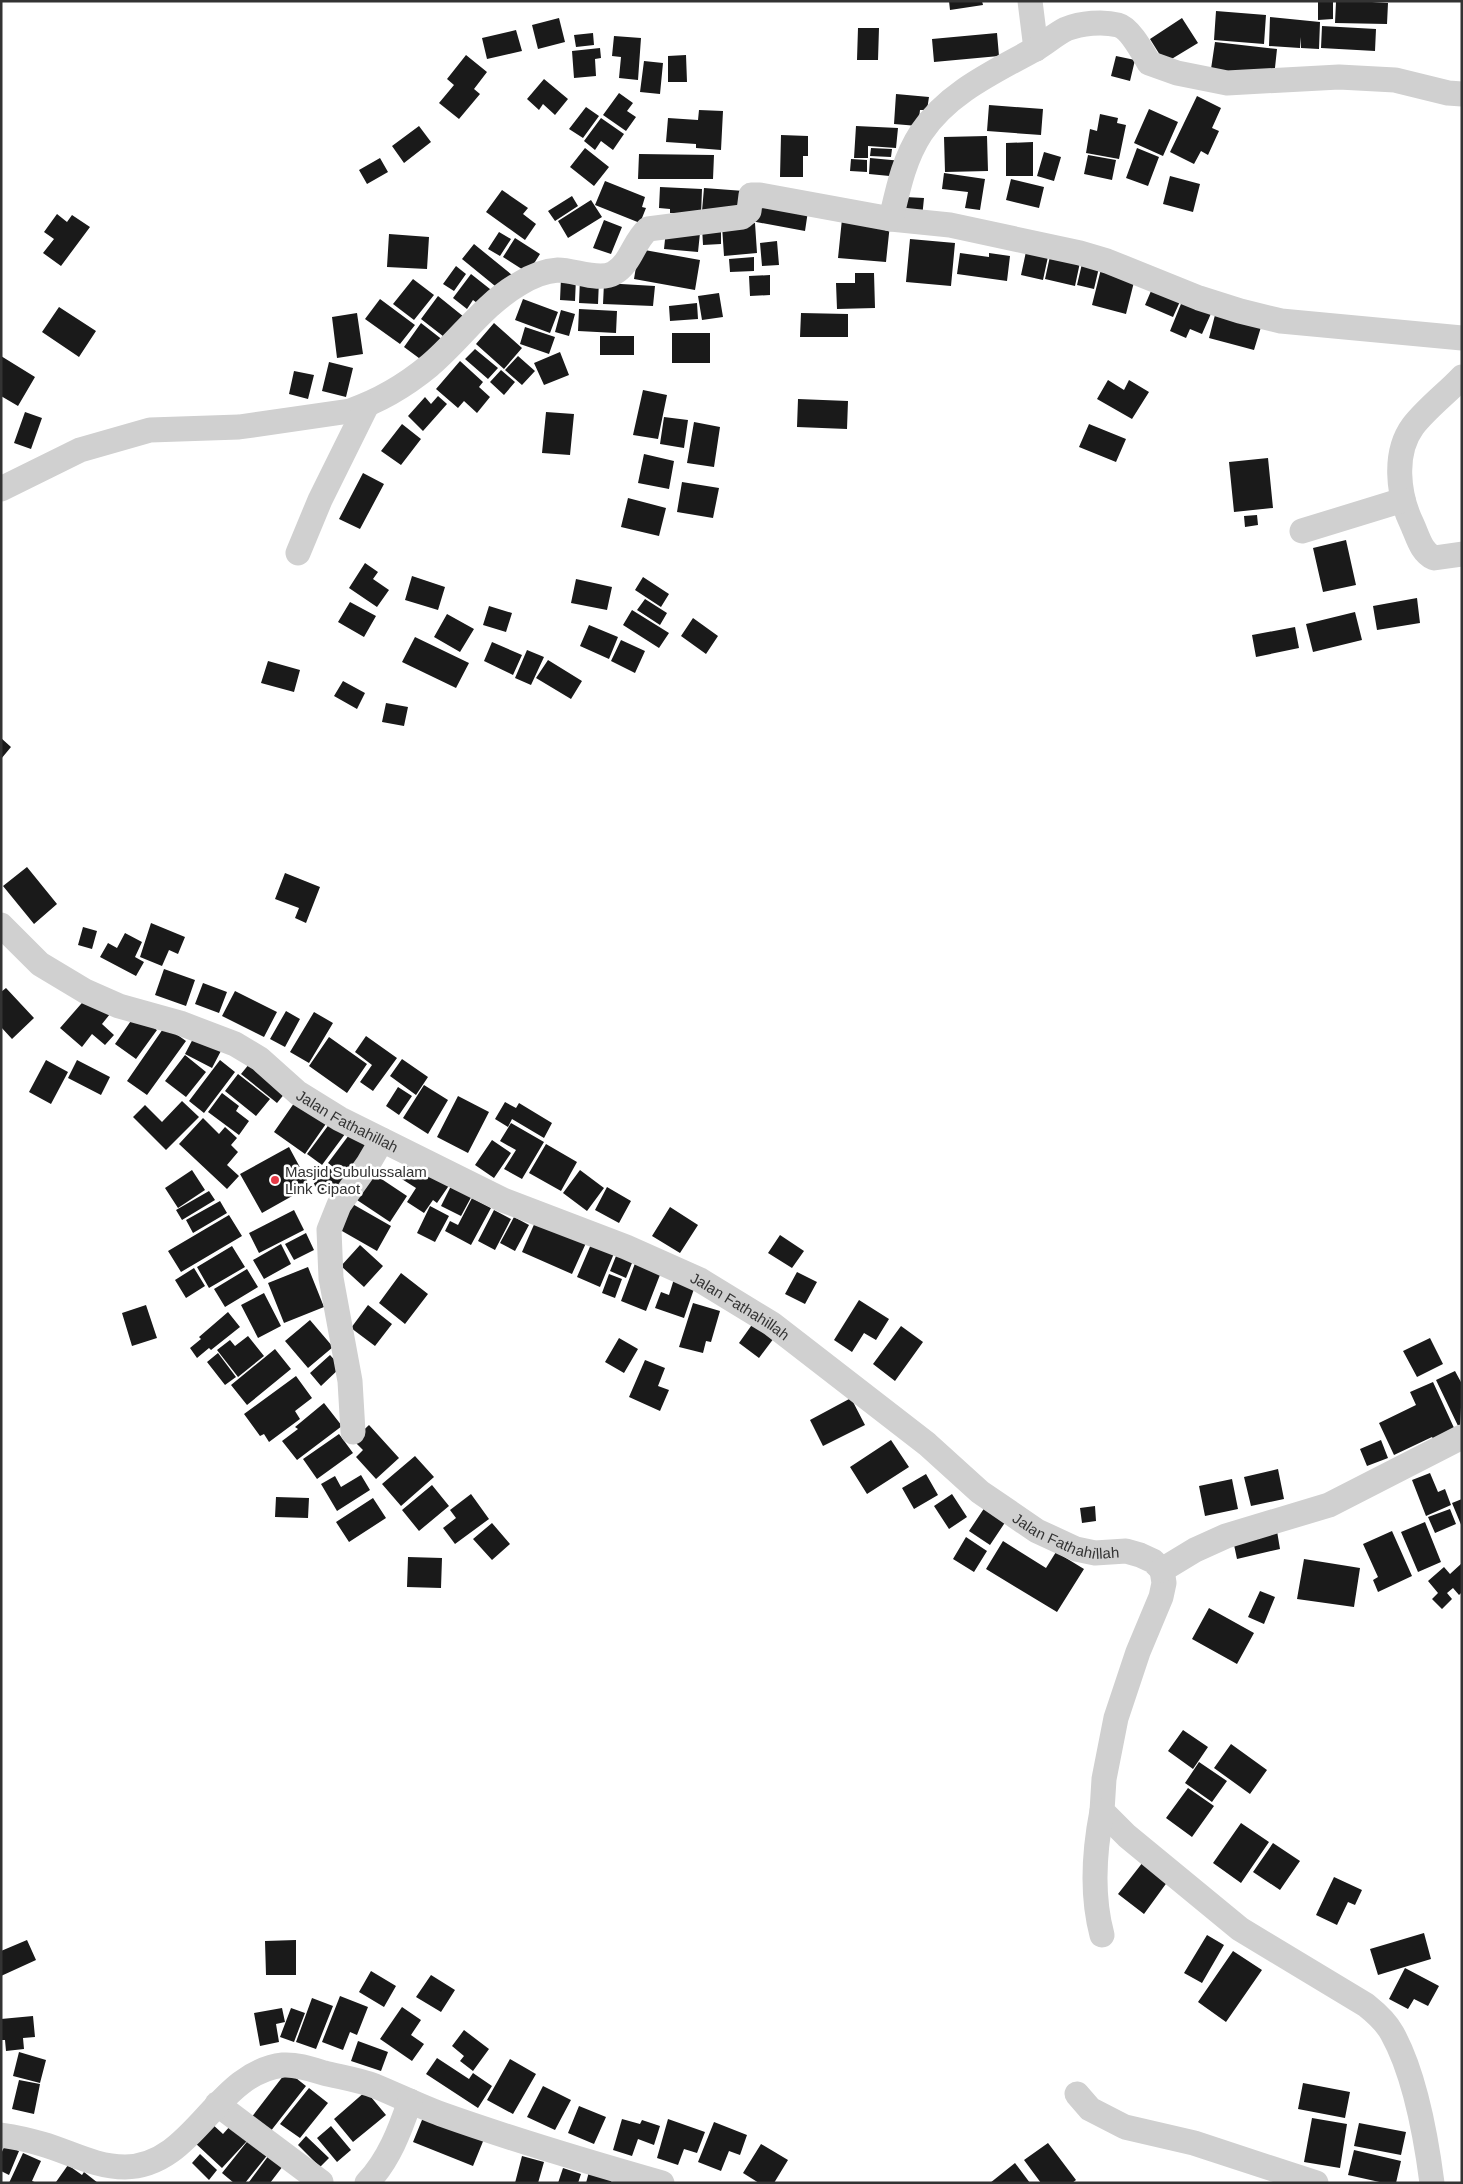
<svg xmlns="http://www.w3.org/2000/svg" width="1463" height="2184" font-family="Helvetica,sans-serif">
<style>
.building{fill:#1a1a1a}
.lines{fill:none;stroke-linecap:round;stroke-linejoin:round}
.minor{stroke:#d0d0d0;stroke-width:25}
.poi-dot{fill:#e63946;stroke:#fff;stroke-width:2}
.labels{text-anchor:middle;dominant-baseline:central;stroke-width:5;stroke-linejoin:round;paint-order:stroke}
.street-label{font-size:15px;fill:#333;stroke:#fff}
.poi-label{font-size:15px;fill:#333;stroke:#fff;text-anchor:start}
</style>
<rect width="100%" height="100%" fill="#fff"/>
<path class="building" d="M949,1H982L983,5L950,10Z
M1318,1H1333V19L1318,20Z
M1356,1L1388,3L1387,24L1335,23L1336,2Z
M1216,11L1266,15L1264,44L1214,40Z
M1270,17L1320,22L1319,49L1301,48V37L1300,48L1269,46Z
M559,18L565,42L538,49L532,25Z
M1182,18L1198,43L1165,63L1150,39Z
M1322,26L1376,29L1375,51L1321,48Z
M858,28H879L878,60H857Z
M516,30L522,51L487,59L482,38Z
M593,33L594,45L576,47L574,35Z
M997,33L999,56L934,62L932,39Z
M614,36L641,38L638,80L619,78L621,57L612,56Z
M1215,42L1277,49L1274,77L1211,69Z
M600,48L601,58L595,59L596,76L574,78L572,51Z
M466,55L487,72L474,89L480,94L459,119L439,103L454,85L447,79Z
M686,55L687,82H668V56Z
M1116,56L1135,60L1130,81L1111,76Z
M644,61L663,63L660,94L640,92Z
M544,79L568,99L555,115L543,104L539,110L527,99Z
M619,93L633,103L627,111L636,117L626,131L603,115Z
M896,94L929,97L927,110H920L918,126L894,124Z
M1197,96L1221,108L1212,128L1219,131L1208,155L1201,151L1194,164L1170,152Z
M989,105L1043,109L1041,135L987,131Z
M586,107L599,116L583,138L569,129Z
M1149,109L1178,122L1163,156L1134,143Z
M699,110L723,111L721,150L696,148V144L666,142L668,118L698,120Z
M1100,114L1118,118L1117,123L1126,125L1119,159L1086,153L1090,129L1097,131Z
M601,118L624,134L613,150L601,141L595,150L584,141Z
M419,126L431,142L404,163L392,146Z
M856,126L898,128L896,148L868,146V158H854Z
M781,135L808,136V156H803V177H780Z
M987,136L988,171L945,172L944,137Z
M1033,142V176H1006V143Z
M585,148L609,167L594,186L570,167Z
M871,148L892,149L891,157L870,156Z
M1137,148L1159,157L1148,186L1126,178Z
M1044,152L1061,157L1054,181L1037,176Z
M639,154L714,155L713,179H638Z
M1088,155L1116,160L1112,180L1084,174Z
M380,158L388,172L367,184L359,170Z
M870,158L902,161L900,177L869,174Z
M851,159L867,160V172L850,171Z
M944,173L985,179L980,210L965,208L968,192L942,189Z
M1170,176L1200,184L1193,212L1163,204Z
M1011,179L1044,187L1039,208L1006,200Z
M605,181L645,197L642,207L646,208L640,223L595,205Z
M660,187L702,189L701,215L670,213V209L659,208Z
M704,188L744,191V211H702Z
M502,190L528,208L523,214L536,224L525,240L486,212Z
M572,196L578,206L555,221L548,211Z
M905,197L924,198L922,218L904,217Z
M591,200L602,217L568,238L558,221Z
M755,202L808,211L805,231L751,221Z
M57,214L67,222L72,215L90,227L61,266L43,253L54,239L44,232Z
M842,219L890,224L886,262L838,258Z
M604,220L622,227L611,254L593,248Z
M755,223L757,253L724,256L722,226Z
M721,226V244L703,245L702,227Z
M666,230L700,233L698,252L664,249Z
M499,232L511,239L500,256L488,249Z
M389,234L429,237L427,269L387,267Z
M515,238L540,254L528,273L503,257Z
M910,239L955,243L951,286L906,282Z
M777,241L779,265L762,266L760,243Z
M474,244L512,275L500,290L462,259Z
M1027,247L1049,252L1043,280L1021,275Z
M1052,247L1082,253L1075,286L1045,279Z
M639,249L700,260L695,290L634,279Z
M960,253L989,257V253L1010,256L1007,281L957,274Z
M1084,255L1101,259L1094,289L1077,285Z
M754,257V271L730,272L729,259Z
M1102,265L1136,274L1126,314L1092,305Z
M456,266L466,274L454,291L443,284Z
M855,273H874L875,308L837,309L836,283H855Z
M471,274L495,293L484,308L473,300L467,309L453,298Z
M770,275V295L750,296L749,276Z
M561,278H576L575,301L560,300Z
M413,279L434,295L414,320L393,304Z
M580,279L599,280L598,304L579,303Z
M604,283L655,286L653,306L603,304Z
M1154,284L1182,297L1173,317L1145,305Z
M719,293L723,317L702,320L698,296Z
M1185,294L1213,309L1202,334L1190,329L1186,338L1170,331Z
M438,296L464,317L448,340L421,319Z
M380,299L415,325L400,344L365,319Z
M523,299L558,312L550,333L515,320Z
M697,303L698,319L670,321L669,306Z
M59,307L96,331L79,357L42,332Z
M579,309L617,311L616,333L578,331Z
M561,310L575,314L569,336L555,332Z
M357,313L363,354L337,358L332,317Z
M801,313L848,314V337H800Z
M1215,315L1261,327L1254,350L1209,338Z
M421,323L444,341L427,364L404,347Z
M494,323L522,348L504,369L476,344Z
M525,327L555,337L549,354L520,344Z
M672,333H710V363H672Z
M600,336H634V355H600Z
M475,349L498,368L488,379L465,359Z
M560,352L569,375L544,385L534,363Z
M1,356L35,377L18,406L1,396Z
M518,356L535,371L522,385L505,370Z
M460,361L483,382L479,387L490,397L477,413L464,401L458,408L436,389Z
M329,362L353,368L346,397L322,391Z
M501,370L515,382L504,395L490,382Z
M294,371L314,375L308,399L289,394Z
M1108,380L1124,390L1129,380L1149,392L1132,419L1097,399Z
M643,390L667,395L658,439L633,435Z
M438,396L447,404L423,431L408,416L425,397L431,404Z
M798,399L848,401L847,429L797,427Z
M25,412L42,418L31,449L14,443Z
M546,412L574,414L570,455L542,453Z
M664,417L688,420L684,448L660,444Z
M694,422L720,427L714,467L687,463Z
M402,424L421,439L401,465L381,451Z
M1089,424L1126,439L1116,462L1079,447Z
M644,454L674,461L669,489L638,483Z
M1268,458L1273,508L1234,512L1229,462Z
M363,473L384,484L360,529L339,519Z
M682,482L719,488L713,518L677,512Z
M628,498L666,508L659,536L621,527Z
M1257,515L1258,525L1245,527L1244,516Z
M1346,540L1356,585L1323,592L1313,548Z
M365,563L378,572L373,579L389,590L377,607L349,588Z
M412,576L445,587L438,610L405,600Z
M643,577L669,594L661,607L635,590Z
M576,579L612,587L607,610L571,603Z
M1417,598L1420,623L1377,630L1373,606Z
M645,599L667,613L660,625L637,610Z
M350,602L376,616L364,637L338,622Z
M489,606L512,613L506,632L483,625Z
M632,610L669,633L659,648L623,625Z
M1355,612L1362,640L1313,652L1306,624Z
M447,614L474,629L460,652L434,637Z
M693,618L718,636L706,654L681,636Z
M589,625L618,637L609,659L580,646Z
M1295,627L1299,648L1256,657L1252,635Z
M415,637L469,663L456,688L402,662Z
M621,640L645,651L635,673L611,661Z
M492,642L522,655L513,675L484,661Z
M527,650L544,657L531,685L515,678Z
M548,660L582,681L571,699L536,678Z
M268,661L300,670L294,692L261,683Z
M343,681L365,693L357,709L334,696Z
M386,703L408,707L404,726L382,722Z
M1,738L11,747L1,759Z
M27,867L57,904L34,924L3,886Z
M285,873L320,887L306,923L295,918L299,908L275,899Z
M151,923L185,937L178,954L169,950L162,966L140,957Z
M83,927L97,931L92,949L78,945Z
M125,933L142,942L135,957L144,962L136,976L100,957L108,943L117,948Z
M164,969L195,980L186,1006L155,995Z
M203,983L227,992L219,1013L195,1004Z
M6,988L34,1018L12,1039L1,1027V992Z
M235,991L277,1012L264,1037L222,1016Z
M88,996L110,1014L102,1024L114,1035L105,1045L92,1034L82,1047L60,1028Z
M286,1011L300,1019L285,1047L270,1039Z
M314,1012L333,1023L309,1063L290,1052Z
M135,1015L157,1030L136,1059L115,1044Z
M165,1026L186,1041L147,1095L127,1081Z
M196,1033L223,1047L212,1068L185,1054Z
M366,1036L397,1058L373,1091L360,1082L372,1065L355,1052Z
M329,1037L367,1064L347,1093L309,1066Z
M185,1055L206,1072L186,1097L165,1081Z
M254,1058L290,1087L277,1103L241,1074Z
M402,1059L428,1077L416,1095L390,1076Z
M46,1060L68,1072L51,1104L29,1092Z
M77,1060L110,1077L101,1095L68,1078Z
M220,1060L235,1072L204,1113L189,1101Z
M238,1074L270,1099L256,1116L225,1091Z
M424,1085L448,1100L428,1134L403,1118Z
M398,1087L412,1096L399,1115L386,1106Z
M222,1093L239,1106L236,1111L249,1121L239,1135L208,1112Z
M299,1096L330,1118L305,1154L274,1132Z
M458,1096L489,1112L468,1153L437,1137Z
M182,1101L199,1117L166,1150L133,1117L145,1105L162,1122Z
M505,1102L516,1108L519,1103L552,1123L544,1138L512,1119L508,1127L495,1119Z
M203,1118L219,1134L225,1127L237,1138L231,1145L238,1152L227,1165L239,1176L227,1189L179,1144Z
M333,1119L348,1130L322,1165L307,1154Z
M511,1123L544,1142L522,1179L504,1169L516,1150L500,1141Z
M352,1131L376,1149L351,1181L328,1163Z
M492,1140L511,1153L494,1178L475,1165Z
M546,1144L577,1162L561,1191L529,1173Z
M289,1147L310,1186L262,1213L240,1174Z
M410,1156L450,1184L437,1203L433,1200L424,1213L407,1202L416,1188L397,1176Z
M326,1166L348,1182L335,1200L313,1185Z
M192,1170L205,1190L178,1208L165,1188Z
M368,1170L407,1196L390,1222L351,1196Z
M580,1170L604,1188L587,1211L563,1193Z
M454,1180L475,1190L461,1216L441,1206Z
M607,1187L631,1201L619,1223L595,1210Z
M209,1191L215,1200L182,1220L176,1210Z
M472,1198L491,1208L471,1245L445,1231L450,1221L458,1225Z
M220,1201L227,1213L193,1233L186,1220Z
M349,1202L391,1226L377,1251L335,1227Z
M430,1206L449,1216L435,1242L417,1233Z
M670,1207L698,1225L680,1253L652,1236Z
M294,1210L304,1230L259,1253L249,1233Z
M494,1210L511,1219L495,1250L478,1241Z
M229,1215L242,1236L181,1272L168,1251Z
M514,1217L529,1225L515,1251L500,1243Z
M536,1220L586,1243L572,1274L522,1252Z
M306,1233L314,1250L294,1260L285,1244Z
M780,1235L804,1251L792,1268L768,1253Z
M592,1242L615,1251L600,1287L577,1277Z
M281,1244L291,1264L264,1279L253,1260Z
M360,1245L383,1266L364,1287L341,1266Z
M232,1246L245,1267L209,1288L197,1267Z
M618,1251L634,1258L626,1278L610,1271Z
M637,1258L663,1267L646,1311L621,1301Z
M308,1267L324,1307L284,1323L268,1283Z
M194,1268L205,1286L186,1298L175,1280Z
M247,1269L258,1287L225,1307L214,1289Z
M797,1272L817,1282L805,1304L785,1294Z
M401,1273L428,1294L405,1324L379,1303Z
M609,1274L622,1279L615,1298L602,1293Z
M674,1279L695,1286L684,1318L655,1308L661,1292L669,1295Z
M264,1293L281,1326L258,1338L241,1305Z
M859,1300L889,1319L876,1340L864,1333L852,1352L834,1340Z
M693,1303L720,1311L711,1342L706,1341L703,1353L679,1347Z
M146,1305L157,1338L132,1346L122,1313Z
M368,1305L392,1324L375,1346L351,1328Z
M228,1312L240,1327L211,1350L209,1348L197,1358L190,1348L201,1339L199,1337Z
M756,1319L777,1334L759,1358L739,1343Z
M310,1320L333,1347L308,1368L285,1341Z
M901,1326L923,1342L895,1381L873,1364Z
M248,1336L264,1356L238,1377L217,1350L230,1340L235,1346Z
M619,1338L638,1349L624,1373L605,1362Z
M1430,1338L1443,1364L1417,1377L1403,1351Z
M275,1349L291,1369L247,1405L231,1385Z
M218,1353L236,1377L225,1385L207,1362Z
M330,1355L341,1367L321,1386L310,1373Z
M645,1360L665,1368L658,1386L669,1390L660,1411L629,1397Z
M1455,1371L1462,1384L1460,1430L1436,1380Z
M296,1376L312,1398L295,1411L300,1419L269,1442L264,1434L260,1436L244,1414Z
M1433,1382L1455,1430L1434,1440L1432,1437L1394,1455L1379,1423L1416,1405L1410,1392Z
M851,1398L865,1425L823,1446L810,1420Z
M324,1403L342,1426L297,1460L282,1441L298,1429L295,1427Z
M369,1425L399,1458L376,1479L356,1457L363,1450L353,1440Z
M339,1434L353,1453L317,1479L303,1459Z
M891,1440L909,1467L867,1494L850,1467Z
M1381,1440L1388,1458L1367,1466L1360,1449Z
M415,1456L434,1477L401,1506L382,1484Z
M1278,1469L1284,1499L1251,1506L1244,1477Z
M1430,1473L1438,1492L1445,1489L1451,1505L1426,1516L1412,1480Z
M926,1474L938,1495L914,1509L902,1488Z
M361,1475L370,1490L337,1511L321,1484L335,1476L341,1487Z
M1232,1479L1238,1509L1205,1516L1199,1486Z
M432,1485L449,1506L419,1531L402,1510Z
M471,1494L489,1519L455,1544L443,1528L456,1518L450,1510Z
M952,1494L967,1517L949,1529L934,1506Z
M276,1497L309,1498L308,1518L275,1517Z
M373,1498L386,1518L349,1542L336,1522Z
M1462,1499V1527L1452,1503Z
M1095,1506L1096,1521L1082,1523L1080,1508Z
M985,1507L1006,1521L990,1545L969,1531Z
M1450,1509L1456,1524L1435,1533L1428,1517Z
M1425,1522L1441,1562L1418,1572L1401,1532Z
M492,1523L510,1544L492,1560L473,1539Z
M1277,1531L1280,1549L1237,1559L1233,1540Z
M1392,1531L1412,1576L1378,1592L1373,1580L1378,1577L1363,1544Z
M966,1537L987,1551L974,1572L953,1559Z
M1003,1541L1046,1568L1056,1552L1084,1569L1057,1612L986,1569Z
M408,1557L442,1558L441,1588L407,1587Z
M1304,1559L1360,1568L1354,1607L1297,1599Z
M1462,1563V1592L1459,1595L1453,1588L1447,1593L1452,1599L1442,1609L1432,1599L1438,1593L1428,1581L1444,1567L1450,1574Z
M1260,1591L1275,1597L1264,1624L1248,1617Z
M1209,1608L1254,1633L1237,1664L1192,1639Z
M1183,1730L1208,1747L1193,1769L1168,1751Z
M1231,1744L1267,1770L1250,1794L1214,1768Z
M1199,1762L1227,1781L1212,1802L1185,1783Z
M1188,1788L1214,1806L1192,1837L1166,1818Z
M1241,1823L1269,1842L1241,1883L1213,1863Z
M1273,1843L1300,1861L1280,1890L1253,1872Z
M1143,1862L1168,1881L1144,1914L1118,1894Z
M1334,1877L1362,1890L1355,1905L1348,1902L1337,1925L1316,1915Z
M1424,1933L1431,1959L1378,1975L1370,1949Z
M1207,1935L1224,1945L1202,1983L1184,1973Z
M27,1940L36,1960L1,1976V1951Z
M296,1940V1975H266L265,1941Z
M1233,1951L1262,1970L1226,2022L1198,2002Z
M1405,1968L1439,1986L1428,2006L1414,1999L1408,2009L1389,1999Z
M371,1971L396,1986L384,2007L359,1992Z
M431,1975L455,1990L441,2012L416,1997Z
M340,1996L368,2007L357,2035L350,2032L343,2050L322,2042Z
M312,1998L333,2006L316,2049L296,2042Z
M402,2007L421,2020L411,2035L424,2044L412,2061L380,2039Z
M282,2008L285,2022L276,2024L279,2042L260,2046L254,2013Z
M291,2008L305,2013L294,2042L280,2037Z
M33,2016L35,2037L23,2038L24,2049L6,2051L5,2040H1V2019Z
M464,2030L489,2049L473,2071L460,2061L464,2056L452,2046Z
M358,2041L388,2052L381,2071L351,2061Z
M19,2052L46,2060L40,2083L13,2076Z
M437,2058L469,2079L473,2073L492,2086L478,2108L426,2074Z
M510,2059L536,2074L513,2114L487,2100Z
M287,2071L306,2086L270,2132L251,2118Z
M19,2080L40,2084L34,2114L12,2109Z
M1303,2083L1350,2092L1345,2118L1298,2109Z
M543,2086L571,2100L555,2130L527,2117Z
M309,2088L328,2103L300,2138L280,2124Z
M366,2091L386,2115L353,2142L334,2119Z
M579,2106L606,2117L594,2144L568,2133Z
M424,2115L484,2139L473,2166L413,2142Z
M1312,2118L1347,2124L1340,2168L1304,2162Z
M622,2119L640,2124L642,2120L660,2126L654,2145L638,2139L632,2156L613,2150Z
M668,2119L705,2132L697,2153L684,2149L678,2165L657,2158Z
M714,2122L747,2135L740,2155L729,2151L721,2171L698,2162Z
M211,2123L223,2134L231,2125L247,2141L222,2168L194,2142Z
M1359,2123L1406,2132L1401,2155L1354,2146Z
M331,2126L351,2150L337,2162L317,2138Z
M306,2136L329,2158L320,2167L298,2145Z
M250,2138L269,2153L245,2183H234L222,2173Z
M1048,2143L1076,2180L1072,2183H1041L1024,2160Z
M761,2144L788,2160L774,2183H759L743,2173Z
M5,2145L19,2151L9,2175L1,2171V2154Z
M1354,2150L1401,2161L1396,2183H1384L1348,2175Z
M23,2153L41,2161L32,2181L37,2183H9Z
M200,2154L217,2170L209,2180L192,2163Z
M269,2155L283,2166L270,2183H250L249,2182Z
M522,2156L544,2162L538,2183H515Z
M1015,2163L1030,2183H990Z
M68,2165L82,2175L84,2172L98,2183H57L56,2182Z
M563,2168L581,2174L578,2183H558Z
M590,2168L613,2174L611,2183H586Z"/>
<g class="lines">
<g class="minor">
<path d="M1030,1L1036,49"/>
<path d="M891,219L950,225L1080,253L1107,261L1199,298L1240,311L1281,321L1462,338"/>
<path d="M1462,377C1447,393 1427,408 1413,426C1393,453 1398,495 1412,524C1418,537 1421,552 1434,558L1462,554"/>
<path d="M1,489L80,450L150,430L239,427L350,411C379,401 406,385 429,366C460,340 483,305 519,284C530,277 544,271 558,270C575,270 599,282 614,273C632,262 633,242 648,229L742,217L749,211L751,195H760L891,219C898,189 904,159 921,133C948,92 996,71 1037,48C1047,42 1056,34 1066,29C1081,23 1103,21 1118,25C1130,28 1143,53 1149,63L1177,73L1227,83L1339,77L1395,80L1448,93L1462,94"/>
<path d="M1302,531L1403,500"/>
<path d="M298,553L320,500L367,405"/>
<path id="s1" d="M1,925L40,964L85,991L119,1006L180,1023L235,1044L260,1059L298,1093L340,1119L503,1200L626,1247L700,1280L772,1324L927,1444L980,1492L1037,1531L1076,1549L1095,1553L1126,1551L1140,1555L1153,1561L1162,1570"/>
<path d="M353,1432L350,1381L331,1278L329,1230L339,1205L368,1164L382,1140"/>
<path d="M1162,1570L1164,1583L1161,1597L1138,1652L1116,1718L1104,1779L1102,1811L1127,1836L1240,1929L1366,2005C1376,2013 1386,2022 1392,2033C1415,2074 1426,2137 1432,2183"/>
<path d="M1162,1570L1195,1550L1226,1536L1329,1505L1462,1437"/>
<path d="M1102,1811C1094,1852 1091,1894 1102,1935"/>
<path d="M1077,2094L1090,2109L1125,2127L1194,2143L1316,2183"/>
<path d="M217,2104L321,2182"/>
<path d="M1,2135C15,2137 29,2140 42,2144C70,2152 95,2167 125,2167C195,2166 215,2073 283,2065C296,2064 311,2069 324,2073C340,2077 359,2080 375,2086C397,2095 419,2106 441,2114C514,2140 588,2162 662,2183"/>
<path d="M367,2183C389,2160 400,2130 410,2101"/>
</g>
</g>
<circle class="poi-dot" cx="275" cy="1180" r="5"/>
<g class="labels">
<g class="street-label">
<text stroke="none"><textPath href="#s1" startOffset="404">Jalan Fathahillah</textPath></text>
<text stroke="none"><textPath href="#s1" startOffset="839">Jalan Fathahillah</textPath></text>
<text stroke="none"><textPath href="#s1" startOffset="1242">Jalan Fathahillah</textPath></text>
</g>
<g class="poi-label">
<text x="285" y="1171">Masjid Subulussalam<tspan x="285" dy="17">Link Cipaot</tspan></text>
</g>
</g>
<rect width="1463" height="2184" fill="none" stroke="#333333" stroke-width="5"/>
</svg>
